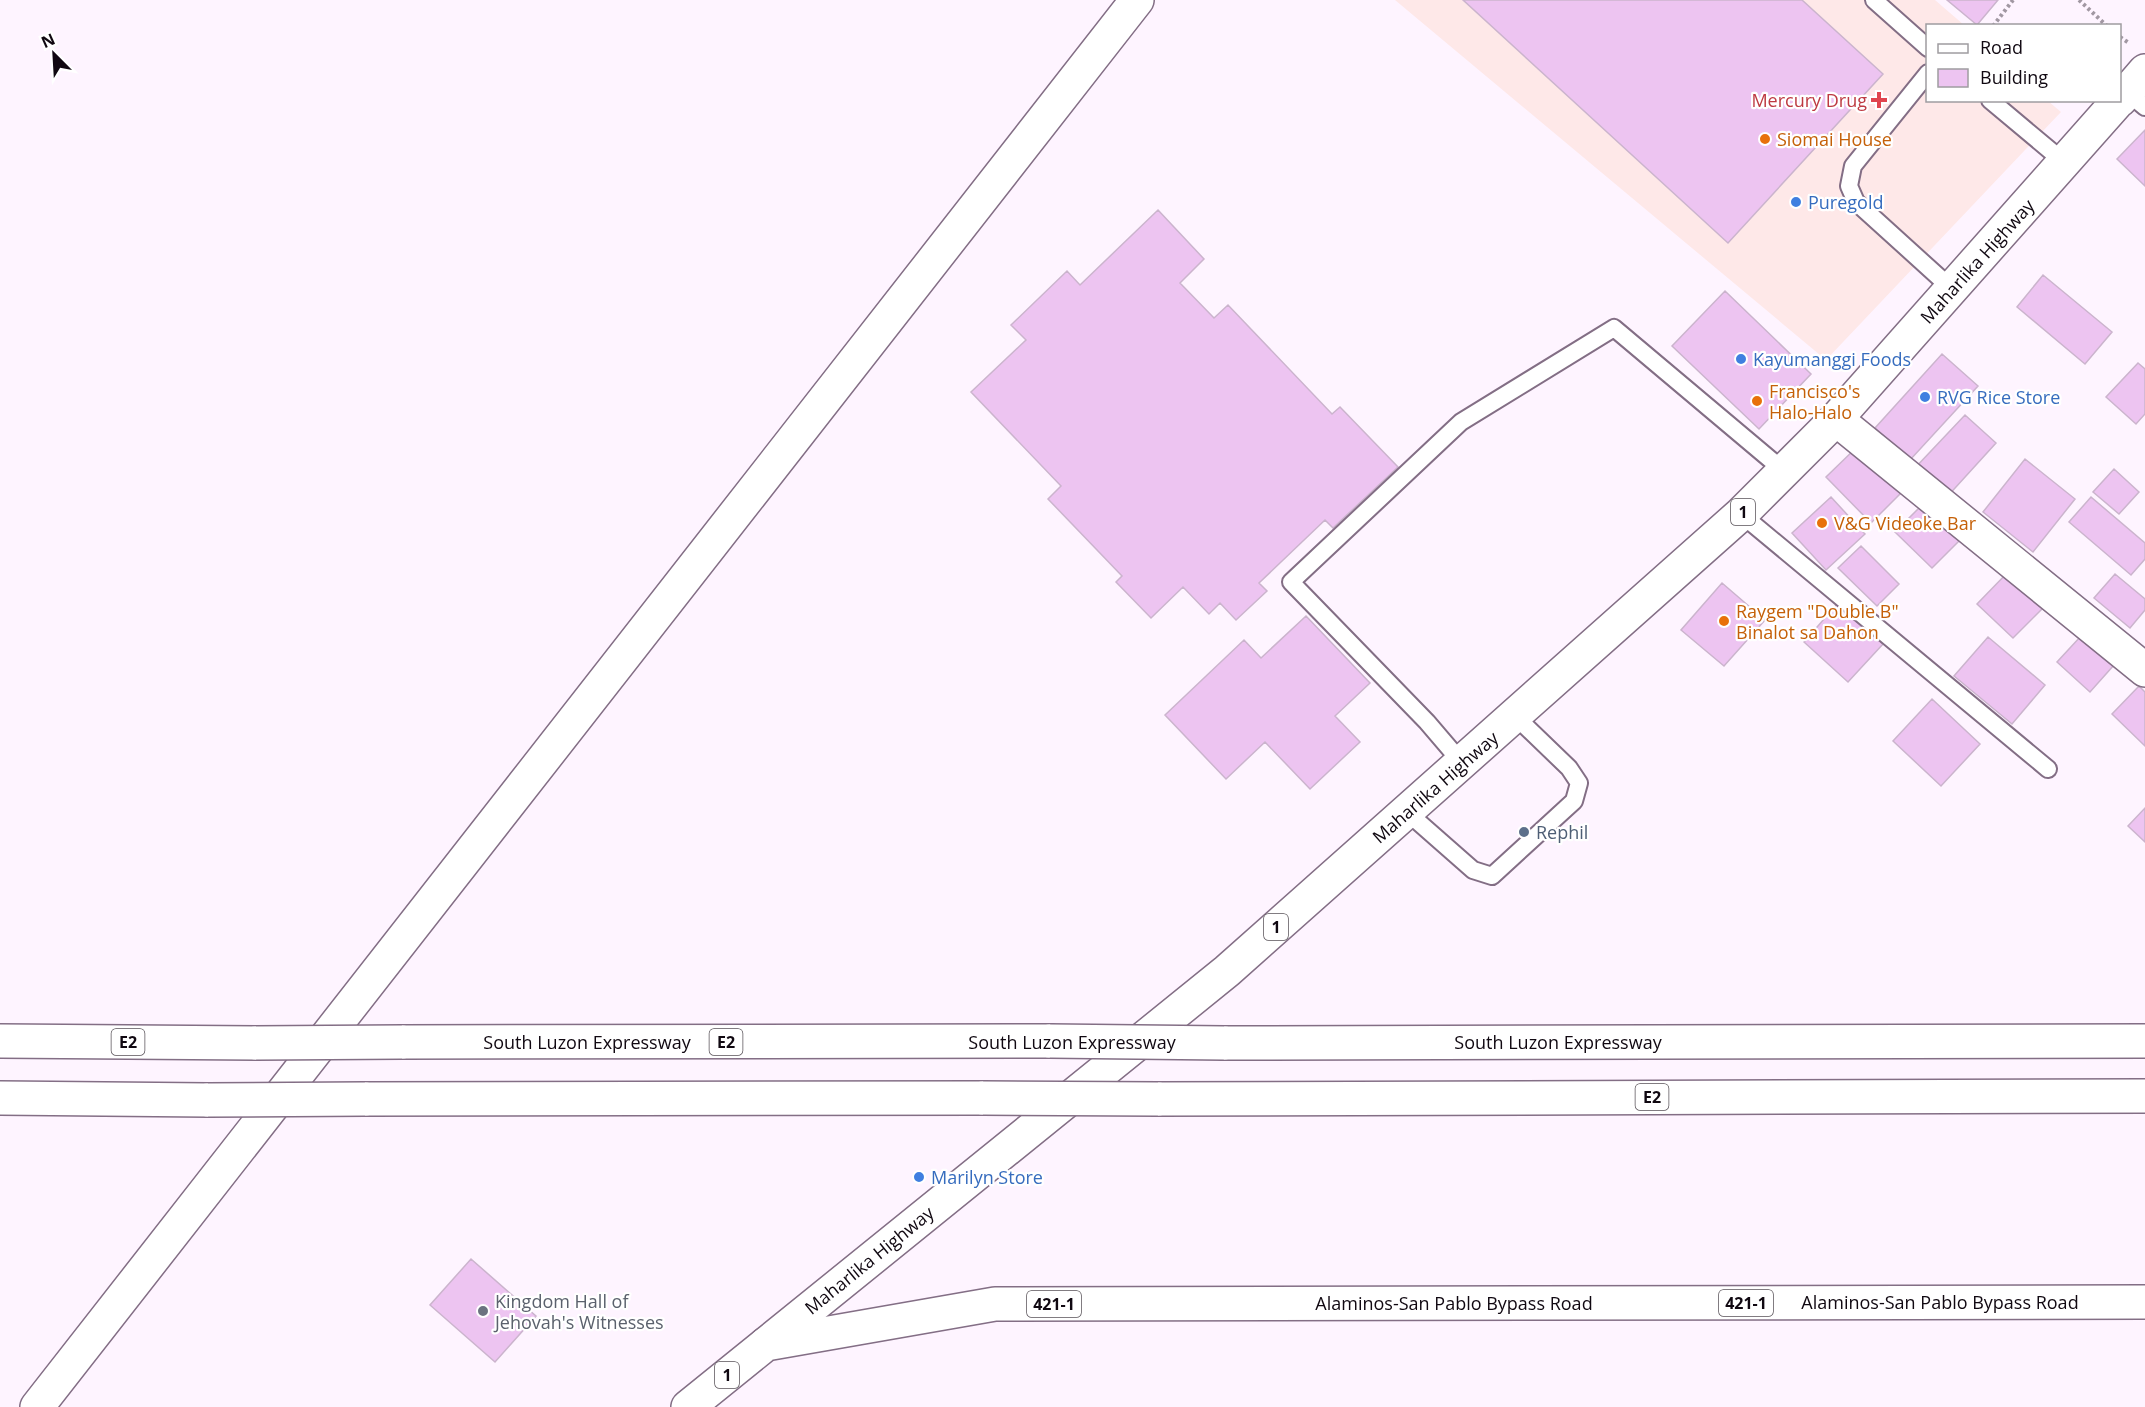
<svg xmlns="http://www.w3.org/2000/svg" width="2145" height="1407" font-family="'Open Sans',sans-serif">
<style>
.commercial{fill:#fee8e8}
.building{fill:#edc4f1;stroke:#cbb4cd;stroke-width:1.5}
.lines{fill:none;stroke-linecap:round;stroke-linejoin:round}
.lane-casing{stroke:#836e85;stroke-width:20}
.street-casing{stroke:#836e85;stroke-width:36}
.primary-casing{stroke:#836e85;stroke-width:36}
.highway-casing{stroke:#836e85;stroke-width:36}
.path{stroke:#a197a2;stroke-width:4;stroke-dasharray:3 3;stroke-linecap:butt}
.lane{stroke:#fff;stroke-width:16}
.street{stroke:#fff;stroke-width:33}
.primary{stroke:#fff;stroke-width:33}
.highway{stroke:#fff;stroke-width:33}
.highway-bridge-casing{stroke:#836e85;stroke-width:36;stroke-linecap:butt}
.highway-bridge{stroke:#fff;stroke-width:33}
.health-dot{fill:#e0444e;stroke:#fff;stroke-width:2}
.food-dot{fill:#e8710a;stroke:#fff;stroke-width:2}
.shop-dot{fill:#3f7fe0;stroke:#fff;stroke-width:2}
.service-dot{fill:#5c6f8a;stroke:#fff;stroke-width:2}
.worship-dot{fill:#6b7280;stroke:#fff;stroke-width:2}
.labels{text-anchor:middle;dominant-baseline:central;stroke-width:4.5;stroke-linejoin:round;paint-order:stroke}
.shield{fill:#fff;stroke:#585258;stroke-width:1.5}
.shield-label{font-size:16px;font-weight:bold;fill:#100811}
.health-label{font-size:18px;fill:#be3a42;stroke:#fff;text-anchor:end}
.food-label{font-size:18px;fill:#c56008;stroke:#fff;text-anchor:start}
.shop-label{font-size:18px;fill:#366cbe;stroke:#fff;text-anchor:start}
.street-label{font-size:18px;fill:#100811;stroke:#fff}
.service-label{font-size:18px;fill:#4e5e75;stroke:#fff;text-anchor:start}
.worship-label{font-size:18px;fill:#5b616d;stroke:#fff;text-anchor:start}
</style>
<rect width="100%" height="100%" fill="#fef4ff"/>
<path class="commercial" d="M1395,0H1935L1964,25L1928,26V100L2048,101L2061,112L1826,360Z"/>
<path class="building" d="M1463,0H1802L1883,74L1728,243Z
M1947,0H1998L1977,25Z
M2145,130V186L2117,159Z
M1158,210L1204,259L1180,283L1214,318L1228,305L1332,414L1340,407L1398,467L1333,528L1325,520L1259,583L1267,591L1236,620L1220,603L1209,614L1183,587L1151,618L1116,582L1122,576L1048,499L1061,486L971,392L1026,340L1011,325L1067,271L1080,285Z
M2043,275L2112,332L2085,364L2017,307Z
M1725,291L1811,374L1759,429L1672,346Z
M1942,354L1978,386L1910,460L1875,428Z
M2138,363L2145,369V414L2136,424L2106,397Z
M1965,415L1996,443L1946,498L1914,469Z
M1859,445L1904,490L1871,523L1826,477Z
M2025,459L2075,499L2033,552L1983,512Z
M2114,469L2139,492L2119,514L2093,492Z
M1831,497L1865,534L1826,570L1792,533Z
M2091,497L2145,543V559L2131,575L2069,522Z
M1922,505L1959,541L1932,568L1895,532Z
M1861,546L1899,584L1877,606L1838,568Z
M2009,571L2045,606L2013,638L1977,604Z
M2115,574L2145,599V610L2130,628L2094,598Z
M1722,583L1765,620L1724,666L1681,630Z
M1838,603L1883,644L1848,682L1804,642Z
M1306,616L1370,683L1335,716L1360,742L1310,789L1265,742L1226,779L1165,715L1244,640L1261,658Z
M2081,636L2114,665L2090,692L2057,662Z
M1988,637L2045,685L2012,724L1954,676Z
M2139,686L2145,692V746L2112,714Z
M1932,699L1980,744L1941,786L1893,741Z
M2145,808V842L2128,826Z
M471,1259L536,1316L495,1362L430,1305Z"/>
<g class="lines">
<defs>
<path id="lane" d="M1874,0L1928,48
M1928,73L1853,166L1849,186L1856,202L1952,289
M2127,92L2145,107
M1990,100L2064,162
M1741,514L2048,769
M1462,763L1427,722L1291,582L1461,422L1614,328L1784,471
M1407,812L1473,870L1492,876L1574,801L1579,783L1569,768L1516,717"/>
<path id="street" d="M1836,419L2145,670
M37,1407L1137,0"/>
<path id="primary" d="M2120,100L2145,71
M766,1344L1227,971L1741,514L1836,419L2119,100"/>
<path id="highway" d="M0,1041L256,1043
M402,1042L1050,1041
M1224,1043L2145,1041
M0,1098L208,1100
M365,1099L983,1098
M1158,1099L2145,1096
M688,1407L766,1344L995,1304L2145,1302"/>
</defs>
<use href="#lane" class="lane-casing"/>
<use href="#street" class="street-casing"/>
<use href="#primary" class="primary-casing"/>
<use href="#highway" class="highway-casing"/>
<path class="path" d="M2079,0L2107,26
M1993,26L2013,0
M2120,37L2129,43"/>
<use href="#lane" class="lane"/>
<use href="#street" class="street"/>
<use href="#primary" class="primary"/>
<use href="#highway" class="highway"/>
<defs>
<path id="highway-bridge" d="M1050,1041L1224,1043
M256,1043L402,1042
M983,1098L1158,1099
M208,1100L365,1099"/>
</defs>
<use href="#highway-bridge" class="highway-bridge-casing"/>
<use href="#highway-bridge" class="highway-bridge"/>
</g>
<path class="health-dot" d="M1876 91h6v6h6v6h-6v6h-6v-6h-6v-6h6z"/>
<g class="food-dot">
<circle cx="1765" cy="139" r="6"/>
<circle cx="1757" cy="401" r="6"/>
<circle cx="1822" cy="523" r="6"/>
<circle cx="1724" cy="621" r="6"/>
</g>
<g class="shop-dot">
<circle cx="1796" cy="202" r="6"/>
<circle cx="1741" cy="359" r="6"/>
<circle cx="1925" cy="397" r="6"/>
<circle cx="919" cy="1177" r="6"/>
</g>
<circle class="service-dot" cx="1524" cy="832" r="6"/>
<circle class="worship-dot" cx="483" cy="1311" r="6"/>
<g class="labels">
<g class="shield">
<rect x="1731" y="499" width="24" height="26" rx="4.5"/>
<rect x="1264" y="914" width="24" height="26" rx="4.5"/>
<rect x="111.5" y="1029" width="33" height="26" rx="4.5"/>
<rect x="709.5" y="1029" width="33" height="26" rx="4.5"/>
<rect x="1635.5" y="1084" width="33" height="26" rx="4.5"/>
<rect x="1719" y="1290" width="54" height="26" rx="4.5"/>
<rect x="1027" y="1291" width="54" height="26" rx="4.5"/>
<rect x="715" y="1362" width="24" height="26" rx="4.5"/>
</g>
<g class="shield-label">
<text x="1743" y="512">1</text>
<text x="1276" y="927">1</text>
<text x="128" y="1042">E2</text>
<text x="726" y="1042">E2</text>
<text x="1652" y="1097">E2</text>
<text x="1746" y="1303">421-1</text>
<text x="1054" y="1304">421-1</text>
<text x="727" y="1375">1</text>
</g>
<g class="health-label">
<text x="1867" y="100">Mercury Drug</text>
</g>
<g class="food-label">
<text x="1777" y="139">Siomai House</text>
<text x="1769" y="391">Francisco's<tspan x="1769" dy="21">Halo-Halo</tspan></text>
<text x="1834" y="523">V&amp;G Videoke Bar</text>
<text x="1736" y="611">Raygem "Double B"<tspan x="1736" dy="21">Binalot sa Dahon</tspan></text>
</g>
<g class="shop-label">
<text x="1808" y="202">Puregold</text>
<text x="1753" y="359">Kayumanggi Foods</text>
<text x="1937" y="397">RVG Rice Store</text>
<text x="931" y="1177">Marilyn Store</text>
</g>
<g class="street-label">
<text transform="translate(1977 261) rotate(-48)">Maharlika Highway</text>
<text transform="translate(1435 787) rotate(-41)">Maharlika Highway</text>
<text x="587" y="1042">South Luzon Expressway</text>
<text x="1072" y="1042">South Luzon Expressway</text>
<text x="1558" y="1042">South Luzon Expressway</text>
<text transform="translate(869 1260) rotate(-39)">Maharlika Highway</text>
<text x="1940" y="1302">Alaminos-San Pablo Bypass Road</text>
<text x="1454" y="1303">Alaminos-San Pablo Bypass Road</text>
</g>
<g class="service-label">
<text x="1536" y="832">Rephil</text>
</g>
<g class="worship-label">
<text x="495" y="1301">Kingdom Hall of<tspan x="495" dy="21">Jehovah's Witnesses</tspan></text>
</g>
</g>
<rect x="1926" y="24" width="195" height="78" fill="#ffffff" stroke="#9f9ca0" stroke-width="1.5"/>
<rect x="1938" y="44" width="30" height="9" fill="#ffffff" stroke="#9f9ca0" stroke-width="1.5"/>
<text x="1980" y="54" font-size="18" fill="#100811">Road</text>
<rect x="1938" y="69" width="30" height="18" fill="#edc4f1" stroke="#9f9ca0" stroke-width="1.5"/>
<text x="1980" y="84" font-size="18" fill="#100811">Building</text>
<g transform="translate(54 54) rotate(336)" stroke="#ffffff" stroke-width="4.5" paint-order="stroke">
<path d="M0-4.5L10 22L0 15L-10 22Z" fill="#100811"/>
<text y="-9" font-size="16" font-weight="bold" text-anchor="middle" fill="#100811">N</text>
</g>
</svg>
